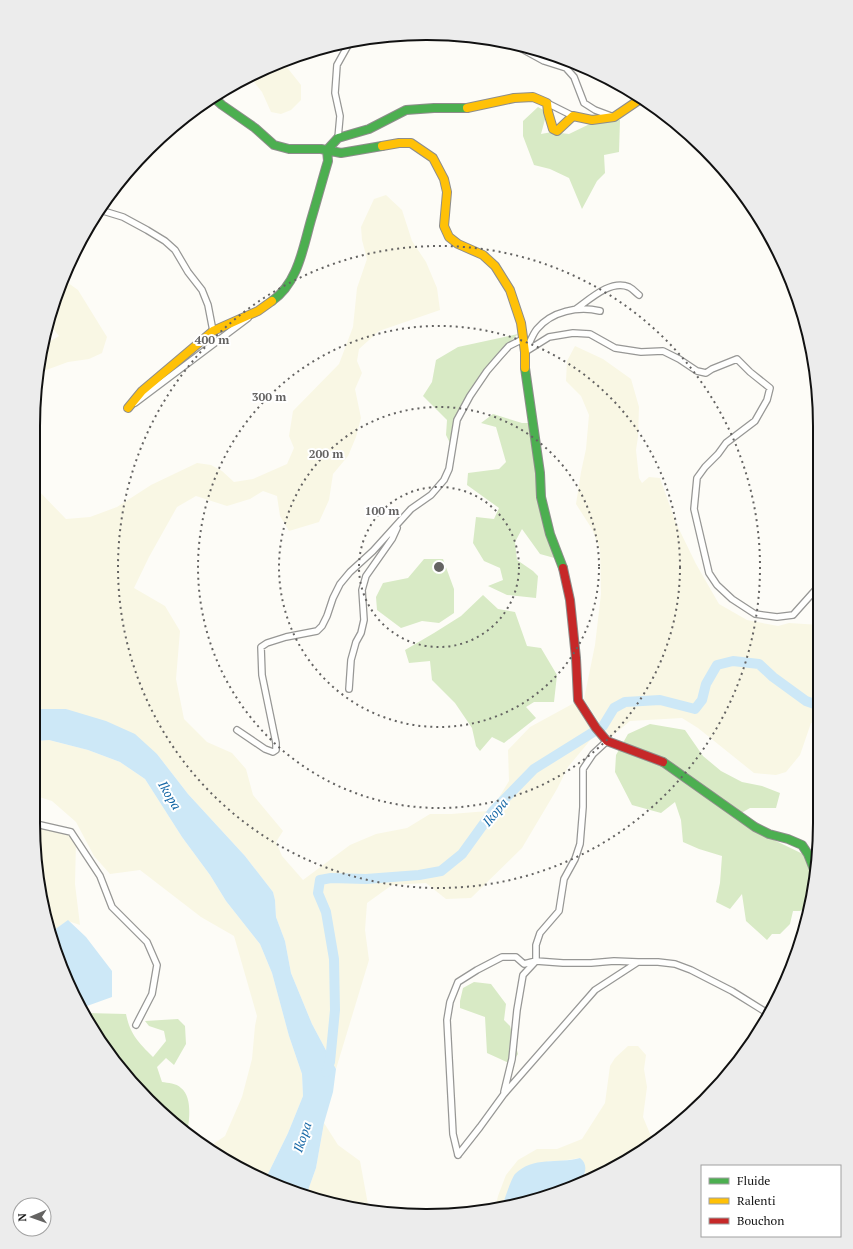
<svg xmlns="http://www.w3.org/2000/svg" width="853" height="1249" font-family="'PT Serif',serif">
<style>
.farmland{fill:#f9f7e4}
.forest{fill:#d8eac5}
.water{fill:#cde8f7}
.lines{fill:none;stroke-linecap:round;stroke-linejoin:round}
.river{stroke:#cde8f7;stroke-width:10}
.street-casing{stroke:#979795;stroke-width:8}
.fast-casing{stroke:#8e8d8b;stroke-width:10}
.slow-casing{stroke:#8e8d8b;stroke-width:10}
.jam-casing{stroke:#8e8d8b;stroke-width:10}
.street{stroke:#fffffe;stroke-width:5.5}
.fast{stroke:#4caf50;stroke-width:8}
.slow{stroke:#ffc107;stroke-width:8}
.jam{stroke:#c62828;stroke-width:8}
.ring{fill:none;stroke:#646362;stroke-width:2;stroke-dasharray:2 4}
.labels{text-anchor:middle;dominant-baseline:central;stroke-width:4;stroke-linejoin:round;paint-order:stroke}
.water-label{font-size:13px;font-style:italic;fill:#1768a6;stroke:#fff}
.rim{fill:none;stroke:#111;stroke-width:2}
.centre{fill:#646362;stroke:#fff;stroke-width:2}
.ring-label{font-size:12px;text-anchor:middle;font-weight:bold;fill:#646362;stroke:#fff;stroke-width:4;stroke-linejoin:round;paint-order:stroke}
</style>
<rect width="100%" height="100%" fill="#fdfcf7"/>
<path class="farmland" d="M282,61L301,85V100L291,110L281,114L271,112L262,92L250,77L276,63Z
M386,195L402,210L412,241L426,262L437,288L440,310L379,331L359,349L357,361L362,373L355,389L361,418L356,437L348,456L333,474L329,500L319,522L289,531L280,516L277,496L263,491L250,499L227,506L196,496L177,507L149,557L134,588L165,606L180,631L176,679L184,719L207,742L232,753L246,769L253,795L283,831L276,842L282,856L303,880L350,845L376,834L407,828L430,814H451L488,811L498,799L509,781L508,750L530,727L576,702L597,732L568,767L557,789L522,848L471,898L446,899L426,883L392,885L367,903L365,930L369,960L336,1069L312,1024L291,973L285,941L276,917L275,900L273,892L245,856L188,794L157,754L66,709H35L33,485L66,519L90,517L117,507L151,485L197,463L211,465L222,471L234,482L253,479L287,464L294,448L289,436L293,411L339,364L353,327L357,288L367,259L362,240L361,227L374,199Z
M64,280L78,290L107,337L102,353L89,359L68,362L38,373L42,346L59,336L49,324Z
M575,346L603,359L631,379L639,407L638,437L636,450L639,478L642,483L649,477L660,478L676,523L696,564L719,604L747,620L778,626L789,623L820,625V722L811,723L800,755L786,772L776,775L754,773L698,728L682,718L630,721L611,737L597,719L584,699L595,645L601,594L600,549L592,529L576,504L581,472L586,449L589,415L581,396L566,381L567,361Z
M49,740L88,750L120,762L145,779L182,837L210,875L226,901L260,944L272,973L289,1036L302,1074L303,1096L288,1133L265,1180L209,1147L225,1136L242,1097L252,1059L255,1026L257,1016L234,936L201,917L140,870L110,874L94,856L76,822L52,801L36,796L35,741Z
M36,821L64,828L76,842L75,884L80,925L68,921L50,933L36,874Z
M628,1046H638L646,1055L644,1069L647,1087L643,1117L653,1141L623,1163L582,1183L581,1180L586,1174L580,1158L560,1161H549L515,1175L501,1209H495L498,1196L506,1175L518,1160L537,1149H557L582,1139L605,1103L610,1066L615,1058Z
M324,1123L338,1145L360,1161L369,1210L325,1203L306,1196L316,1168Z"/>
<path class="forest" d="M538,107L547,112L541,134L552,132L569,134L598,120H620L619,152L604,155L605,173L597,181L582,209L569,178L550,169L534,165L523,136V121Z
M518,334L504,348L464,409L451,445L446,435L447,420L423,396L432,382L436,360L458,347Z
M493,414L522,423H532L537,462V488L545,521L558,559L540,554L522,529L515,542L517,560L533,571L538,576L536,598L507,595L488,586L503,580L500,568L484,561L473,543L476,517L494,519L499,508L467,485L468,473L499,469L506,462L496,427L481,423Z
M424,559H443L454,589V613L439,623L422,621L401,628L377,610L376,597L383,583L408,578Z
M483,595L498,609L515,612L527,646L541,648L557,675L554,702H534L526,707L536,718L504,743L492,737L480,751L476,746L472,728L455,703L432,680L430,661L409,663L405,650L434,633L461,616Z
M650,724L685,730L703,756L721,771L742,782L762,786L780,793L776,808H750L736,816L749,828L805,855L816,868L812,899L810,906L800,911H793L790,924L780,934H772L767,940L746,921L742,894L730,909L716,902L720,883L722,856L699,849L683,842L681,820L675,802L661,813L632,805L615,772L616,755L628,734Z
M474,982L491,984L506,1004L504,1020L510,1026L518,1054L511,1064L487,1053L485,1017L460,1008V1001L463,988Z
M86,1013L126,1014C130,1034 138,1042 153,1057L166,1041L164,1031L149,1026L145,1021L178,1019L185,1026L186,1044L174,1065L166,1058L157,1067L162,1082C168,1083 176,1083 181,1088C193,1097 189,1122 187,1134L148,1101L99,1041Z"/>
<path class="water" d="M35,709H66L106,721L135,734L157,754L188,794L245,856L273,892L275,900L276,917L285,941L291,973L312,1024L336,1069L333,1092L324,1123L316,1168L306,1196L276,1186L265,1180L288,1133L303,1096L302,1074L289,1036L272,973L260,944L226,901L210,875L182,837L145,779L120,762L88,750L49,740L35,741Z
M68,920L86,937L112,971V997L87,1006L82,1005L54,949L50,933Z
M580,1158C588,1164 586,1173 581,1180L582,1183L501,1209C504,1201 511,1179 515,1174C533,1156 558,1164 580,1158Z"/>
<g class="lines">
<path class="river" d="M326,1072L330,1062L335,1010L334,959L326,912L318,893L320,880L331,878L366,879L419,875L441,871L462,854L493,811L534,769L603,726L614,708L625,702L660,700L695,709L702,700L706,684L717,665L733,661L759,664L773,677L806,701L820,706"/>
<defs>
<path id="street" d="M513,44L544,61L566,68L574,77L584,103L595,110L611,116
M547,103L573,116
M338,138L340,116L335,93L337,65L351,40
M100,210L123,217L147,230L165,241L175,250L188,272L202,290L208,305L213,331
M576,309C590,299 611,279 629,287C633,289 636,293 639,295
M525,352L549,337L573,333L590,334L615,348L641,352L663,351L679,359L697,371L706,373L712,369L737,359L750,372L770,388L767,400L755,421L726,443L718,454L705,467L697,478L694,509L709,573L717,585L732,599L755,614L777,617L793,615L818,587H820
M525,352C529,345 532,335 537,329C552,311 578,306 600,311
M135,403L248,318
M349,689L351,660L356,642L361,633L364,620L362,590L366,576L392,539L397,528
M237,730L265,749L273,752L276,750V743L262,675L261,647L267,643L286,637L317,631L322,626L327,616L333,598L340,584L350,572L373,551L411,509L431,495L444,480L449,469L457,420L470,396L487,371L500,356L509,346L523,339
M36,824L71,832L100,876L112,907L147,942L157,965L152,994L136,1025
M504,1092L512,1059L517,1010L523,975L536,961V945L540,933L559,911L564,879L575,859L580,844L583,807V769L593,754L607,741
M458,1155L480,1127L504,1094L595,990L638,962H658L675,964L691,970L732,991L769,1014
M458,1155L453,1134L447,1020L450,1002L458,982L477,970L502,957H516L524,964L536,961L563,963H591L614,961L638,962"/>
<path id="fast" d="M213,97L222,105L255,128L274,145L289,149H321L341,153L382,146
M272,301C298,283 303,248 311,220C317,200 322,181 328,161L327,150L338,138L369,129L406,110L434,108H467
M525,368L540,473L541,497L550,534L563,568
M663,762L755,827L769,834L788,839L802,845L808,854L815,872"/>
<path id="slow" d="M467,108L514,98L533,97L547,103L548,112L553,129L557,131L573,116L592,120L614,117L642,98
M382,146L399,143H411L433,158L444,179L447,192L444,226L449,237L458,244L483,255L495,266L510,290L521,323L525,352V368
M128,408L142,391L213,331L258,311L272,301"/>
<path id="jam" d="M563,568L570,600L576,658L578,700L596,728L607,741L663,762"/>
</defs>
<use href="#street" class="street-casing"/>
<use href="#fast" class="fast-casing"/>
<use href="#slow" class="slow-casing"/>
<use href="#jam" class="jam-casing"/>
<use href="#street" class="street"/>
<use href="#fast" class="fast"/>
<use href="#slow" class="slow"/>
<use href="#jam" class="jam"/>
</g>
<g class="ring">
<circle cx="439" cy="567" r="80"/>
<circle cx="439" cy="567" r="160"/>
<circle cx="439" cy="567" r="241"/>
<circle cx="439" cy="567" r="321"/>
</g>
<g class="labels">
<g class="water-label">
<text transform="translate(170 795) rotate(59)">Ikopa</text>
<text transform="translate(495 812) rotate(-50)">Ikopa</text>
<text transform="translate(302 1137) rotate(-71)">Ikopa</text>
</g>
</g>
<path d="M0 0H853V1249H0ZM426 40H427A386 386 0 0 1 813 426V823A386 386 0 0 1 427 1209H426A386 386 0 0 1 40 823V426A386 386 0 0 1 426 40Z" fill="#ececec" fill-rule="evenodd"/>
<path class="rim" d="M426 40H427A386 386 0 0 1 813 426V823A386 386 0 0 1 427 1209H426A386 386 0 0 1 40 823V426A386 386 0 0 1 426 40Z"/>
<circle cx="439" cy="567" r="6" class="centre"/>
<g class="ring-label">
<text x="212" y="344">400 m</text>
<text x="269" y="401">300 m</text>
<text x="326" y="458">200 m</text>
<text x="382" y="515">100 m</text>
</g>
<rect x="701" y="1165" width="140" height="72" fill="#ffffff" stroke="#a0a0a0"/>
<rect x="709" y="1178" width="20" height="6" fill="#4caf50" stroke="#a0a0a0"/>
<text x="737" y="1185" font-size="12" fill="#111111">Fluide</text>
<rect x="709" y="1198" width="20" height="6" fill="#ffc107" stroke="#a0a0a0"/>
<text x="737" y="1205" font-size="12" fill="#111111">Ralenti</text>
<rect x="709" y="1218" width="20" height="6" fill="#c62828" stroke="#a0a0a0"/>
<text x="737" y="1225" font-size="12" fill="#111111">Bouchon</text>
<g transform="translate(32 1217) rotate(268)"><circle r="19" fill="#ffffff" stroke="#a0a0a0"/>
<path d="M0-3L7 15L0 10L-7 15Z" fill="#646362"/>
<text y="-6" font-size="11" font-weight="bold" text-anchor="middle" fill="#111111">N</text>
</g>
</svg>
